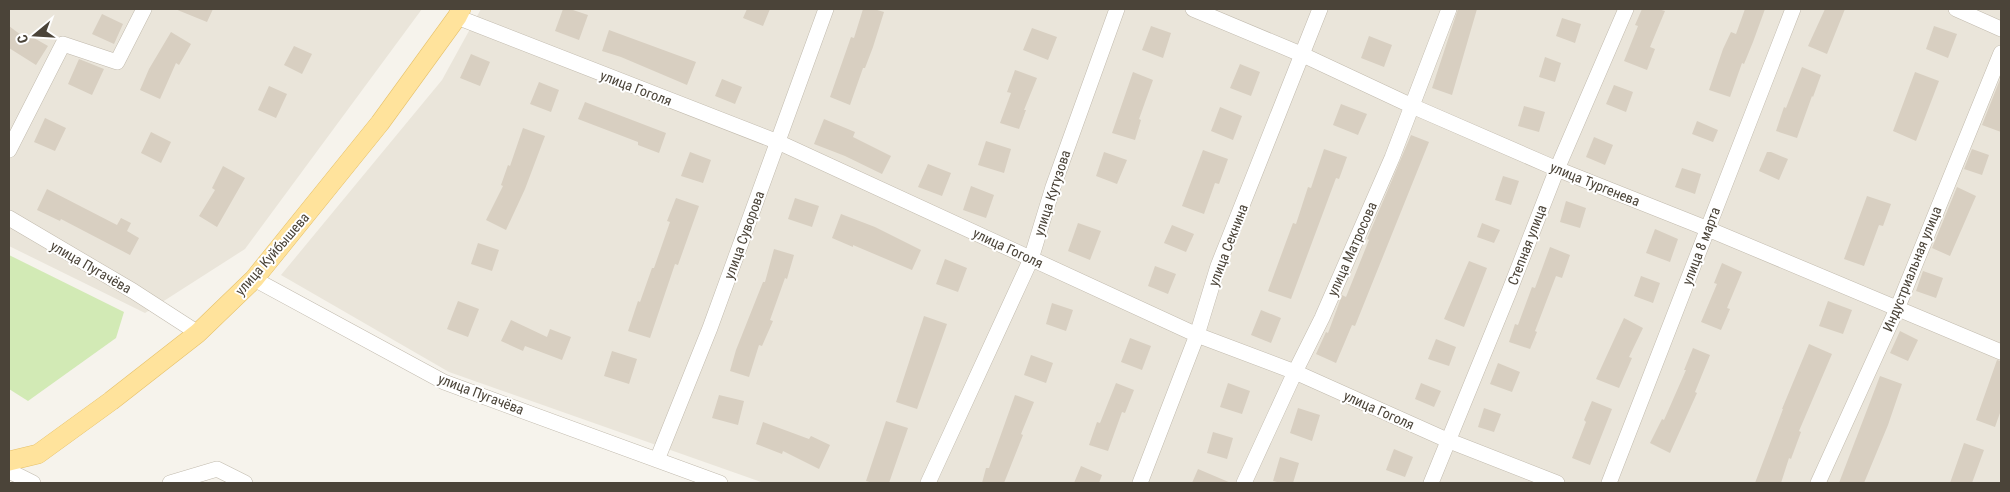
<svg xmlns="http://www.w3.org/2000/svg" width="2010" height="492" font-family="'Roboto Condensed',sans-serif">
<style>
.residential{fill:#eae5da}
.green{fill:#d2eab5}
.building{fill:#d8cfc1}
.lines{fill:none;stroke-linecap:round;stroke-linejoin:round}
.minor-casing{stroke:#c2bbae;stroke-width:16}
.major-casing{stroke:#e6c16a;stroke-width:20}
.minor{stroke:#fff;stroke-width:15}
.major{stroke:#ffe39c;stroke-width:19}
.labels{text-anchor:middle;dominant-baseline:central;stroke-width:4;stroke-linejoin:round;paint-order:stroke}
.street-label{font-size:14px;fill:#4b4439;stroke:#fff}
</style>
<rect width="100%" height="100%" fill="#f6f3ec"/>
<path class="residential" d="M9,9H422L245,249L145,313L9,246Z
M481,9H2001V483H764L449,372L281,275L442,80Z"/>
<path class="green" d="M9,255L124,312L116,338L28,401L9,389Z"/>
<path class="building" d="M175,9H213L207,22Z
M563,9H570L588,15L579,40L555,31Z
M747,9H770L763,26L743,18Z
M863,9H874L884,12L873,47L865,68H863L850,105L830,97L851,37L854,38Z
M1458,9H1477L1452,95L1432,88Z
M1642,9H1658L1665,11L1650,47L1655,49L1647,70L1624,61L1638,26L1635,25Z
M1745,9H1765L1753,42L1744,64L1742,63L1730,97L1709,90L1723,49L1731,32L1736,34Z
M1825,9H1845L1827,54L1808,46Z
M102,14L123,24L114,44L92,34Z
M1562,18L1581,24L1575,43L1556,36Z
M9,26L25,38L27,34L48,46L36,65L9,48Z
M1151,26L1171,33L1163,58L1142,50Z
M1934,26L1957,34L1948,58L1926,49Z
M1032,28L1057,37L1048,60L1023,50Z
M609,30L696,62L687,85L621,57L602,51Z
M171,32L191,44L179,65L176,63L160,99L140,90L149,69Z
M1369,36L1392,45L1384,67L1361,58Z
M294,46L312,54L302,74L284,65Z
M471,54L490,62L480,86L460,78Z
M1545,57L1561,63L1555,82L1539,77Z
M79,59L104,69L92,95L68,84Z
M1240,64L1260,72L1251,96L1230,88Z
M1802,67L1821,75L1813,97L1812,96L1797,138L1776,131L1784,107L1786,108Z
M1015,70L1037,78L1024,110H1026L1019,129L1000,123L1011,93L1007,92Z
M1133,72L1153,80L1139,119L1141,120L1135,140L1112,133Z
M1915,72L1939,81L1916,141L1893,131Z
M2001,77V132L1982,125Z
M722,79L742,87L735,104L715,96Z
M539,82L559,90L551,112L530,104Z
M1614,85L1633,92L1626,112L1606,104Z
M269,86L287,94L276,118L258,110Z
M585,102L666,133L659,153L638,145V142L578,119Z
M1341,104L1367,114L1358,135L1333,125Z
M1524,106L1545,112L1539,132L1518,126Z
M1220,107L1242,116L1233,140L1211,131Z
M45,118L66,128L55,151L34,142Z
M824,119L855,132L853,137L891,156L882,174L845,156L814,144Z
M1697,121L1718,130L1713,142L1692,134Z
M523,128L545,136L525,189L506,230L486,220L503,186L501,185L508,165L510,166Z
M151,132L171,142L161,163L141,153Z
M1411,135L1429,142L1355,326L1352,325L1336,363L1316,354L1326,332L1328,333L1342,295L1346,297L1369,240L1367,239Z
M1594,137L1613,145L1605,165L1586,157Z
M986,141L1011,149L1004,173L978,165Z
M1324,149L1347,157L1339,179L1336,178L1291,299L1268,291L1286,242L1293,223L1296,224L1308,187L1311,188Z
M1972,149L1989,155L1982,175L1964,169Z
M1203,150L1228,159L1219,184L1215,183L1204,214L1182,206Z
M690,152L711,160L703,183L681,176Z
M1104,152L1127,160L1117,184L1096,176Z
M1767,152H1771L1788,159L1779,180L1759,171Z
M928,164L951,173L942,196L918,187Z
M223,166L245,178L217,227L199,216L215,190L212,188Z
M1682,168L1701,174L1695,194L1675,187Z
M1503,176L1519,181L1511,205L1495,200Z
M971,186L994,195L986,218L963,210Z
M1957,187L1976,196L1950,256L1932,248Z
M47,189L117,225L121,218L131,223L127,231L139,238L130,255L61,219L60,221L37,210Z
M1867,196L1891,204L1883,226L1879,225L1864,266L1844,259Z
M676,198L699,206L678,265L675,264L650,338L628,331L638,301L640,302L652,268H654L670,222L667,221Z
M795,198L819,206L812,227L788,219Z
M1566,201L1586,208L1580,228L1560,222Z
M841,214L875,227L921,250L912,270L853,245V247L832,238Z
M1078,223L1101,231L1090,260L1068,251Z
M1482,223L1500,230L1494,243L1477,237Z
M1172,225L1194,234L1186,252L1164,243Z
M1655,229L1678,239L1670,262L1646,253Z
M478,243L499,250L492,271L471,264Z
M1550,247L1570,255L1562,278L1556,276L1535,331L1537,332L1530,349L1509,342L1515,324L1518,325L1532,287L1535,288Z
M774,249L794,255L787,279L785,278L770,320L773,321L762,346L759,345L749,377L730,371L736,350L763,282H765Z
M945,259L967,268L958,292L936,284Z
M1469,261L1487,268L1464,327L1444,319Z
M1722,263L1742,272L1727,308L1730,309L1721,330L1701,322L1717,284L1714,283Z
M1155,266L1176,274L1168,294L1148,286Z
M1923,271L1943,278L1936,298L1916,291Z
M1641,276L1660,283L1653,303L1634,296Z
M458,301L479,309L468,337L447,329Z
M1828,301L1852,310L1843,334L1819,326Z
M1052,303L1073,310L1066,331L1046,324Z
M1261,310L1281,318L1271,343L1251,335Z
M924,316L947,324L917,409L896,402Z
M1624,318L1643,328L1629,357L1632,358L1619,388L1596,379Z
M511,320L547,337L550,329L571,337L562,360L525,346L523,351L501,341Z
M1900,331L1918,340L1908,361L1890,353Z
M1130,338L1151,346L1142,370L1121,362Z
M1436,339L1456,347L1449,366L1428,359Z
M1809,344L1832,354L1799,431L1801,432L1791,459L1789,458L1781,483H1755L1783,409H1782Z
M1693,348L1710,355L1695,392L1697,393L1670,453L1650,443L1662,419L1664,420L1686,370H1684Z
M612,351L637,359L629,384L604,376Z
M1031,355L1053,363L1046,383L1024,375Z
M1997,360L2001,361V410L1995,427L1976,420Z
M1498,363L1520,372L1512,392L1490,384Z
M1880,376L1902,384L1888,425L1864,483H1839Z
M1116,383L1134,390L1125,413L1122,412L1108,451L1089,445L1097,422L1100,423Z
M1228,383L1250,391L1242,414L1220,407Z
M1421,383L1441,391L1434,407L1415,399Z
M719,395L744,401L738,425L712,418Z
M1015,395L1034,402L1021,434L1023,435L1004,483H982L986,468H989Z
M1592,401L1612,409L1590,465L1572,458L1586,422L1584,420Z
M1298,408L1320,415L1312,441L1290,433Z
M1484,408L1501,414L1494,432L1478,427Z
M886,421L908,428L889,483H873L866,481Z
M763,422L809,439L811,436L830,445L819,469L783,451L782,454L756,444Z
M1213,432L1233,438L1227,459L1207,453Z
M1964,443L1984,450L1972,483H1950Z
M1394,449L1413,457L1405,477L1386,470Z
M1280,457L1299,463L1293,483H1281L1273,481Z
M1081,466L1102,475L1099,483H1074Z
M1198,469L1231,483H1192Z"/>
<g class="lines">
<defs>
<path id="minor" d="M1193,9L1303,55L1412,106L1557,169L1708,229L2001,352
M1956,9L2001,29
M457,17L778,142L1197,335L1295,372L1447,440L1557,483
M9,150L63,44L117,62L144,9
M9,218L133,291L198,333
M254,279L444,382L720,483
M657,460L710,328L826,9
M9,471L33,483
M170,483L217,469L245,483
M928,483L1031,259L1053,187L1117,9
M1140,483L1197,335L1218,266L1320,9
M1244,483L1295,372L1322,318L1392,158L1449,9
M1431,483L1509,292L1557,169L1626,9
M1609,483L1793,9
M1818,483L1897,309L2001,53"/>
<path id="major" d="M9,461L38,454L111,401L198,333L254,279L380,123L457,17L461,9"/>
</defs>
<use href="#minor" class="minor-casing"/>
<use href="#major" class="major-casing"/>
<use href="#minor" class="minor"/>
<use href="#major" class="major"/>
</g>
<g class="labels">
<g class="street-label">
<text transform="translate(636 88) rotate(21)">улица Гоголя</text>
<text transform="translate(1595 184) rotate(22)">улица Тургенева</text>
<text transform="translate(1052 193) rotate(-72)">улица Кутузова</text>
<text transform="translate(744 235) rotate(-70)">улица Суворова</text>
<text transform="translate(1228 245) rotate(-69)">улица Секнина</text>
<text transform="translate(1527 245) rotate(-69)">Степная улица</text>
<text transform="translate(1701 246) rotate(-69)">улица 8 марта</text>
<text transform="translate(1008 248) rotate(25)">улица Гоголя</text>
<text transform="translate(1352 249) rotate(-66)">улица Матросова</text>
<text transform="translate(272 254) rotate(-49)">улица Куйбышева</text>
<text transform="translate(91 267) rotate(30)">улица Пугачёва</text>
<text transform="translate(1912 269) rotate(-68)">Индустриальная улица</text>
<text transform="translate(481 394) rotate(21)">улица Пугачёва</text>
<text transform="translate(1379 410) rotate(24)">улица Гоголя</text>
</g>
</g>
<rect width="2010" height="492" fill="none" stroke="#4b4439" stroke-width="20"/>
<g transform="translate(35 35) rotate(252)" stroke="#ffffff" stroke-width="4" paint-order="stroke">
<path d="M0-4L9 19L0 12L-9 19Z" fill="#4b4439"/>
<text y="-8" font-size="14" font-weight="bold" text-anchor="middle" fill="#4b4439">С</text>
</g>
</svg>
